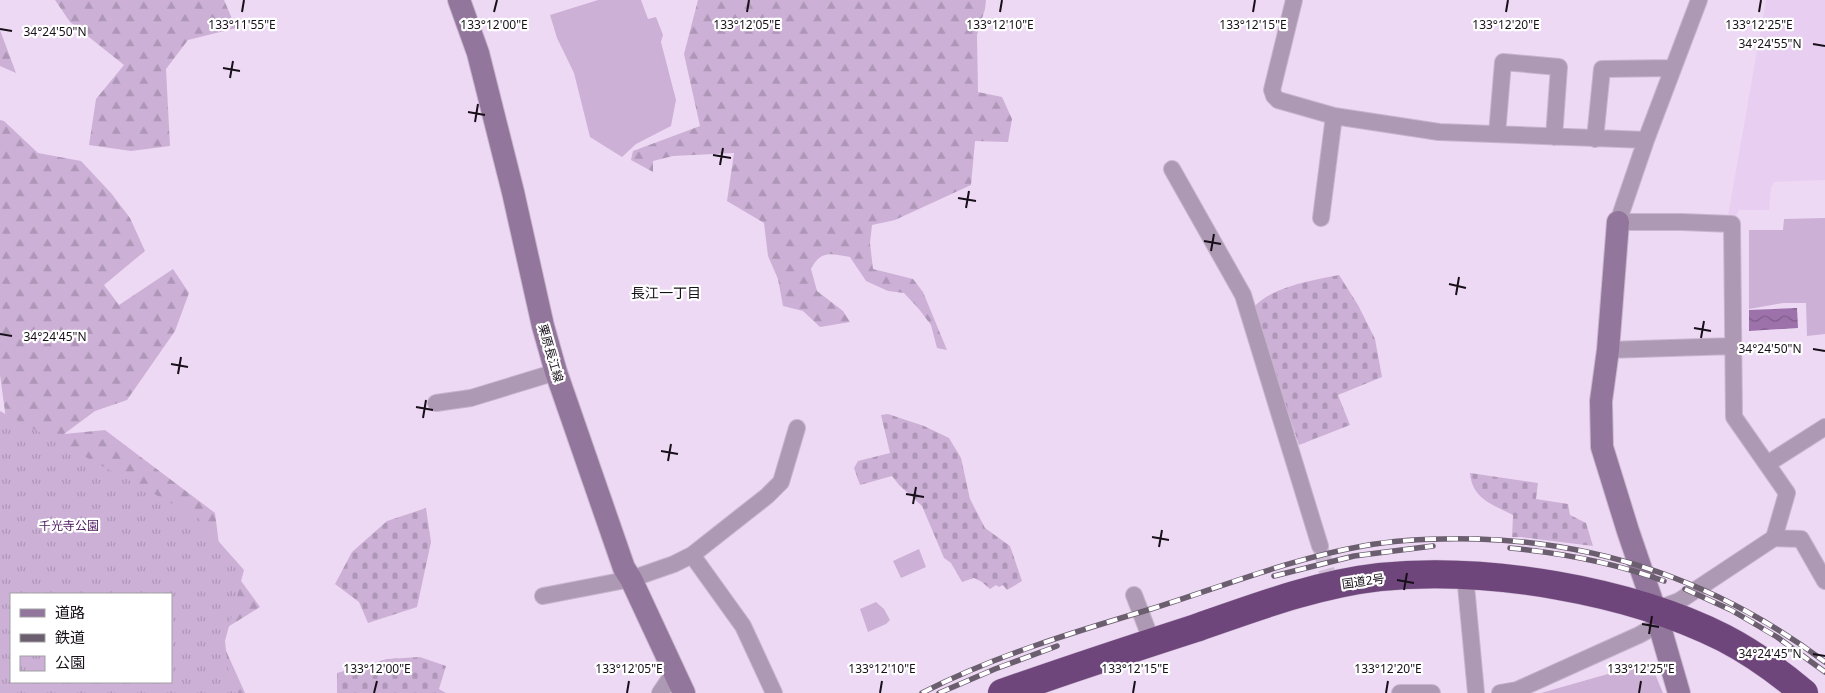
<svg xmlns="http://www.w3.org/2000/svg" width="1825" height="693" font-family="'Noto Sans','Noto Sans JP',sans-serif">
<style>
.built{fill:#e8cef1}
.green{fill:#ccb0d6}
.forest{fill:url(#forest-firs)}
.cemetery{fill:url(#cemetery-stones)}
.park{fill:url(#park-tufts);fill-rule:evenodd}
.water{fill:url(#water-waves)}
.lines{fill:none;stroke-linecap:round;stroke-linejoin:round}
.street-tunnel{stroke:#cebbd4;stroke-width:16;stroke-dasharray:16 8;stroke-linecap:butt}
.street-casing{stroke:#c7b5cd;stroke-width:18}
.secondary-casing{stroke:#c7b5cd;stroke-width:24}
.highway-casing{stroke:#c7b5cd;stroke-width:29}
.street{stroke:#ad99b3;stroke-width:16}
.secondary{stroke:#93769c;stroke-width:22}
.highway{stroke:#6f467c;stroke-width:28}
.rail-casing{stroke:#6b5f6f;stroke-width:5.5}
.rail{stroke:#fff;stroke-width:4;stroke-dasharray:11;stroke-linecap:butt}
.ticks{fill:none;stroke:#171019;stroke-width:2}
.labels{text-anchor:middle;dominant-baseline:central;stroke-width:4.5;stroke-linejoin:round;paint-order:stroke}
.street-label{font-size:12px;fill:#171019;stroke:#fff}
.park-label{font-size:12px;fill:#4d165d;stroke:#fff}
.neighbourhood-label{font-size:14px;fill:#171019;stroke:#fff}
.ticks-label{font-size:12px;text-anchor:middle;fill:#171019;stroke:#fff;stroke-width:4.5;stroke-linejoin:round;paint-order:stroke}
</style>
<defs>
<pattern id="forest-firs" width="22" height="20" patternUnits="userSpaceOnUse" patternTransform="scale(1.25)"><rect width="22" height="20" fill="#ccb0d6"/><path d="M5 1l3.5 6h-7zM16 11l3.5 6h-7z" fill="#ae96b7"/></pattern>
<pattern id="cemetery-stones" width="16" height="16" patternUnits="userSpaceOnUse" patternTransform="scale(1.25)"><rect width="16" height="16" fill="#ccb0d6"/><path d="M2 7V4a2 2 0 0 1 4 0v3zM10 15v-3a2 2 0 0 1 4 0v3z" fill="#ae96b7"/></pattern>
<pattern id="park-tufts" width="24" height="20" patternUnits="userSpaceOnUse" patternTransform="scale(1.25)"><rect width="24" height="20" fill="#ccb0d6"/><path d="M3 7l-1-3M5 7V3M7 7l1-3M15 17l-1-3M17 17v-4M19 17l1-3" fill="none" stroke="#ae96b7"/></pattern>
<pattern id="water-waves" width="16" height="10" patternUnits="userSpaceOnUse" patternTransform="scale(1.25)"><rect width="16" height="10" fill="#9d72ab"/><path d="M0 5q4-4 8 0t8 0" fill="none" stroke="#7f5c8a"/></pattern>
</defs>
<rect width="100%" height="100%" fill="#eed9f5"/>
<path class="built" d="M1766,0H1825V180L1774,182L1771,188L1769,210H1739L1736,216H1728Z"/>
<path class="green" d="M598,0H641L648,19L656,17L663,35L661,42L676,100L671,126L636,144L622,157L590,137L574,73L557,38L550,15Z
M1825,218V334L1807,336L1806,303H1783L1749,309V230H1783L1784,219Z
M919,549L926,567L901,578L893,561Z
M876,602L884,609L890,620L886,624L868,632L860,609Z
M1650,662L1663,693H1541Z"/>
<path class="forest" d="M55,0H224L236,28L188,40L166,69L170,146L131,151L89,145L96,99L124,65L70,22Z
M698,0H986L985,9L977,35L978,92L1002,97L1012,119L1008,142L975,141L971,185L895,220L872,225L870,243L873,269L913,279L923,292L947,350L937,348L931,325L918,308L904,293L888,291L866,281L850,257C832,254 821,249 811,269L817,291L843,311L850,322L820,327L803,311L783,306L778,279L768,256L764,223L727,201L734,153L673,156L653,161V172L631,160L633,151L700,126L684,54Z
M0,30L16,73L0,66Z
M0,120L4,121L38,153L81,161L111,193L130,218L145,251L104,285L119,305L173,269L189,293L175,331L127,400L95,411L64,434L105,430L215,513L220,552L260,607L218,633L245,693H171V594H11V682L0,693L7,426L0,375Z"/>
<path class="cemetery" d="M1339,275L1358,305L1375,339L1382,377L1338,395L1350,425L1299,445L1253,308C1270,287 1314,280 1339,275Z
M888,414L924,426L949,438L961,458L970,499L985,528L1010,546L1022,581L1007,590L1003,585L999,587L996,585L990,589L982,582L974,578L962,582L951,563L944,558L922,506L899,485L892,476L860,485L854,468L858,461L890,453L881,415Z
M1470,473L1538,483L1536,499L1568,504L1570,515L1586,523L1593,546L1521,537H1512L1513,515C1492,504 1472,499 1470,473Z
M426,508L431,542L417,607L368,623L359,602L335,584L352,552L387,521Z
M420,657L446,666L439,689L446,693H337V673L387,659Z"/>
<path class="park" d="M0,411L197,517L244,570L225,641L229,677L238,693H0ZM11,594H171V682H11Z"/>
<path class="water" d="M1797,308L1798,328L1749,331V310Z"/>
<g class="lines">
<path class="street-tunnel" d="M1320,546L1327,572"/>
<defs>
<path id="street" d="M1294,0L1272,90L1274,96L1278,100L1334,116L1439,132L1646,140
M1699,0L1646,140L1618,222H1682L1732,224L1734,417L1787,493L1774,538
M1497,134L1503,62L1559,67L1554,137
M1595,139L1602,69L1673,68
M1172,169L1243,295L1320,546
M1321,218L1334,116
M1608,350L1733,346
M436,403L471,398L556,372
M1767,464L1825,427
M692,555L743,626L774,693
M1465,575L1476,693
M1134,595L1152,642
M543,596L631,579L674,564L692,555L767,496L781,482L797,428
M1655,610L1679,601L1774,538L1801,539L1825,581
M660,693L675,671
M1400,693H1432
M1500,693L1517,690L1639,635L1659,624"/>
<path id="secondary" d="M459,0L478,53L513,192L543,326L556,372L624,568L631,579L684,693
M1618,222L1608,350L1601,401L1602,447L1628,531L1655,610L1679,693"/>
<path id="highway" d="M1002,693C1067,670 1131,649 1196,628C1256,607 1317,584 1380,577C1486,566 1629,590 1724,638C1753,653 1779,672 1804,693"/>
</defs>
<use href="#street" class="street-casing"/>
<use href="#secondary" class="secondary-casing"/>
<use href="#highway" class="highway-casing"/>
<use href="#street" class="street"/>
<use href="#secondary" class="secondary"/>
<use href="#highway" class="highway"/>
<defs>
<path id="rail" d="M1510,548C1562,553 1615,563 1664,581
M1274,576L1354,556L1433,546
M1685,589L1731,610L1777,637L1825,672
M922,693C994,656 1074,632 1151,609C1221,587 1290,559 1363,546C1401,539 1440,538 1478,539C1607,543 1722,585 1825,662
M939,693L995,669L1057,646"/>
</defs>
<use href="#rail" class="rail-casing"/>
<use href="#rail" class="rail"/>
</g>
<path class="ticks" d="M242,12L244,0M494,12L497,0M747,12L749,0M1000,12L1002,0M1253,12L1255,0M1506,12L1508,0M1759,12L1761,0M0,29L12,31M1813,44L1825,46M223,68L240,71M230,78L233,61M468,112L485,115M475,122L478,104M713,155L731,158M720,165L723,148M958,198L976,201M966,208L969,191M1204,241L1221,244M1211,251L1214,234M1449,284L1466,288M1456,295L1459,277M1694,328L1711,331M0,334L12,336M1701,338L1704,321M1813,349L1825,351M171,364L188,367M178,374L181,357M416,407L433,410M423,418L426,400M661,451L678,454M668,461L671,444M906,494L924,497M913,504L916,487M1152,537L1169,540M1159,547L1162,530M1397,580L1414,583M1404,590L1407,573M1642,624L1659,627M1649,634L1652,616M1813,654L1825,656M374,693L377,681M627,693L629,681M880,693L882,681M1133,693L1135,681M1386,693L1388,681M1639,693L1641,681"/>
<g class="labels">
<g class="street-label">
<text transform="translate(551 353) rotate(74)">栗原長江線</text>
<text transform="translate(1363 581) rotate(-8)">国道2号</text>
</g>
<g class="park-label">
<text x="69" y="525">千光寺公園</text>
</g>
<g class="neighbourhood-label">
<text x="666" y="292">長江一丁目</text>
</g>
</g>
<g class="ticks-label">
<text x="242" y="29">133°11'55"E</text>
<text x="494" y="29">133°12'00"E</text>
<text x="747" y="29">133°12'05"E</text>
<text x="1000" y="29">133°12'10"E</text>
<text x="1253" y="29">133°12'15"E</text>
<text x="1506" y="29">133°12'20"E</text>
<text x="1759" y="29">133°12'25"E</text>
<text x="55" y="36">34°24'50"N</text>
<text x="1770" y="48">34°24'55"N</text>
<text x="55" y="341">34°24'45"N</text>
<text x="1770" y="353">34°24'50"N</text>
<text x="1770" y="658">34°24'45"N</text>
<text x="377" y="673">133°12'00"E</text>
<text x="629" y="673">133°12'05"E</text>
<text x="882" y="673">133°12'10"E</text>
<text x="1135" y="673">133°12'15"E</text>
<text x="1388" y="673">133°12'20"E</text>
<text x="1641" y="673">133°12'25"E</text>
</g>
<rect x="10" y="593" width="162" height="90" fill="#ffffff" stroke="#a29fa3"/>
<rect x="20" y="609" width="25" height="8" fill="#93769c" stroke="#a29fa3"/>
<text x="55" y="618" font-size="15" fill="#171019">道路</text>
<rect x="20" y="634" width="25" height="8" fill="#6b5f6f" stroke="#a29fa3"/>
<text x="55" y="643" font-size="15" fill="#171019">鉄道</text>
<rect x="20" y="656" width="25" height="15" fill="url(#park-tufts)" stroke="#a29fa3"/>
<text x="55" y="668" font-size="15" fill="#171019">公園</text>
</svg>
